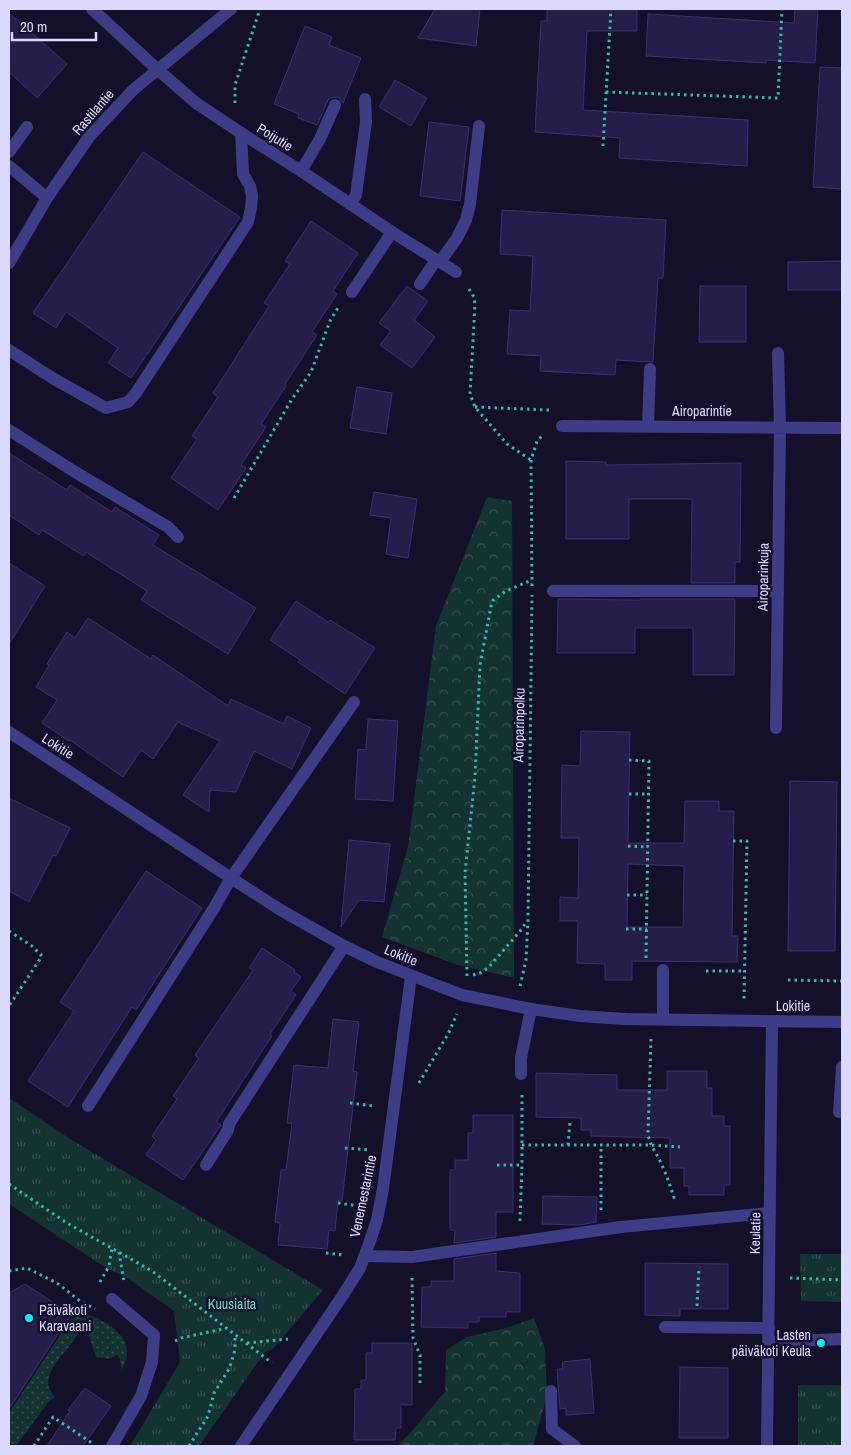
<svg xmlns="http://www.w3.org/2000/svg" width="851" height="1455" font-family="'Archivo Narrow',sans-serif">
<style>
.grass{fill:url(#grass-dots)}
.forest{fill:url(#forest-crowns)}
.park{fill:url(#park-tufts)}
.building{fill:#241d4a;stroke:#3b2f75;fill-rule:evenodd}
.lines{fill:none;stroke-linecap:round;stroke-linejoin:round}
.path{stroke:#31baae;stroke-width:3;stroke-dasharray:2.5 4;stroke-linecap:butt}
.service{stroke:#3d3c87;stroke-width:12}
.minor{stroke:#3d3c87;stroke-width:12}
.tertiary{stroke:#3d3c87;stroke-width:12}
.poi-dot{fill:#07ebfd;stroke:#141029;stroke-width:2}
.labels{text-anchor:middle;dominant-baseline:central;stroke-width:5;stroke-linejoin:round;paint-order:stroke}
.street-label{font-size:14px;fill:#dcd9ff;stroke:#141029}
.park-label{font-size:14px;fill:#64dfbd;stroke:#141029}
.poi-label{font-size:14px;fill:#dcd9ff;stroke:#141029;text-anchor:start}
</style>
<defs>
<pattern id="grass-dots" width="8" height="8" patternUnits="userSpaceOnUse" patternTransform="scale(1.25)"><rect width="8" height="8" fill="#133331"/><path d="M2 2h.1M6 6h.1" fill="none" stroke="#355050" stroke-width="1.8" stroke-linecap="round"/></pattern>
<pattern id="forest-crowns" width="20" height="18" patternUnits="userSpaceOnUse" patternTransform="scale(1.25)"><rect width="20" height="18" fill="#133331"/><path d="M2 6a3 3 0 1 1 6 0M12 15a3 3 0 1 1 6 0" fill="none" stroke="#355050"/></pattern>
<pattern id="park-tufts" width="24" height="20" patternUnits="userSpaceOnUse" patternTransform="scale(1.25)"><rect width="24" height="20" fill="#133331"/><path d="M3 7l-1-3M5 7V3M7 7l1-3M15 17l-1-3M17 17v-4M19 17l1-3" fill="none" stroke="#355050"/></pattern>
</defs>
<rect width="100%" height="100%" fill="#141029"/>
<path class="grass" d="M76,1311C94,1315 126,1329 127,1351C128,1357 124,1364 122,1370L120,1359L117,1355L114,1356L110,1359L96,1357L87,1330L82,1327C78,1333 75,1339 71,1344C60,1359 37,1378 55,1397L49,1401L16,1446L9,1443V1413Z"/>
<path class="forest" d="M487,497L512,501L514,978L458,965L382,937L408,847L436,626Z
M534,1318L545,1349L547,1395L533,1446H397L410,1433L445,1392L446,1350L467,1337L506,1328Z"/>
<path class="park" d="M9,1098L70,1139L323,1290L273,1349L265,1352L199,1446H130L180,1362L174,1311L129,1279L103,1266L9,1204Z
M800,1254H842V1302L801,1301Z
M798,1385H842V1446H798Z"/>
<path class="building" d="M435,9H480L476,46L418,38Z
M547,9H637V31H587L583,110L748,120L747,166L619,158L620,138L535,132L541,21H547Z
M795,9H818L815,63L766,60V63L646,56L648,14L794,23Z
M9,13L67,64L37,98L9,72Z
M305,26L332,37L329,45L361,58L343,103L338,97L329,98L317,125L298,118L299,114L274,104Z
M820,67L842,68V189L813,187Z
M395,80L427,98L411,126L379,107Z
M429,122L469,127L460,201L420,196Z
M143,152L240,217L131,378L108,363L118,348L66,312L56,328L33,313Z
M502,210L666,220L663,278H658L653,362L616,360L615,375L540,371L541,356L507,354L510,310L530,311L533,256L500,254Z
M311,221L358,253L333,291L337,294L312,332L317,335L285,384L286,386L261,424L266,427L241,465L246,468L218,510L171,478L197,439L192,436L218,397L213,393L269,306L264,303L290,264L285,261Z
M842,261V290H788V262Z
M407,286L428,301L414,320L435,337L412,368L380,345L391,331L379,323Z
M700,286H746V342H699Z
M357,387L392,393L386,434L350,428Z
M9,453L67,490L70,485L112,512L115,507L159,535L153,545L256,608L228,654L141,600L147,591L86,552L84,556L42,530L39,535L9,515Z
M566,461L606,462V465L741,463L740,562H735V583H691L692,499H629V539H566Z
M374,492L417,499L408,558L386,554L391,518L370,515Z
M9,563L45,586L9,644Z
M558,599L640,600V599H735L734,675H693V628H635V653H557Z
M296,601L328,622L330,620L375,648L345,694L298,662L300,660L270,640Z
M88,618L151,659L153,655L228,706L231,699L284,724L287,716L311,728L292,769L254,751L236,792L210,790L209,812L183,795L220,741L178,722L153,759L141,750L123,777L70,740L69,741L42,723L57,700L36,687L49,665L47,664L67,632L75,638Z
M368,719L398,721L393,801L355,799L358,749L366,750Z
M581,731L630,732L628,843H684L685,801H719V811H734L732,936H738L737,962L632,961V980H605V964L577,963L578,921H560V897L578,898L579,838H561L562,765L580,766ZM628,864L684,866L683,927H627Z
M790,781L837,782L835,951H788Z
M9,798L70,828L56,856L53,855L29,902L9,891Z
M349,840L390,844L384,902L359,900L341,927Z
M146,871L202,908L136,1010L132,1007L68,1107L28,1081L74,1011L60,1002Z
M262,948L295,970L294,972L301,977L291,991L296,995L270,1034L272,1036L216,1122L221,1125L183,1180L146,1155L156,1140L152,1136L177,1099L173,1096L199,1058L195,1055L253,970L249,968Z
M333,1019L359,1022L353,1071L357,1072L342,1201L338,1200L335,1231L329,1230L327,1249L278,1245L280,1223L275,1222L281,1170H286L292,1123H287L294,1065L328,1068Z
M667,1071H707V1088H712V1116H724V1126H730V1185H724V1195H689V1186H684V1168H670V1138L591,1136V1130H581V1118L536,1117V1073L617,1075V1090H667Z
M473,1115H513V1212H496V1237L454,1243L455,1230H450V1170H455V1160H468V1133H473Z
M543,1196L597,1197L596,1222L580,1225L542,1224Z
M496,1253V1271L520,1273V1312H506V1317H479V1322H468V1328L421,1327L422,1287H431V1281H454V1259Z
M645,1263L728,1264V1309H680V1316L645,1315Z
M25,1284L71,1314L9,1409V1293Z
M372,1343H412V1405H401V1428H396L395,1440H354L355,1389H361V1380H366V1353H372Z
M590,1359L594,1413L566,1415V1408L560,1409L557,1369H563L562,1362Z
M680,1367L728,1368V1438H679Z
M85,1388L111,1406L83,1446H47L70,1411L68,1410Z"/>
<g class="lines">
<path class="path" d="M606,92L778,98L782,9
M235,103V85L260,9
M603,146L611,9
M469,289L474,297L475,304L470,394L475,407L507,444L531,460
M475,407L549,410
M234,498L292,399L311,372L330,321L339,306
M532,586L531,460L537,441L544,434
M629,760L649,761L646,958
M629,794H649
M733,841H747L744,1000
M628,846L648,847
M627,895H647
M626,929H647
M9,931L32,946L42,956L9,1006
M706,971H745
M473,975L480,973L488,968L521,930L527,921
M467,976L465,873L475,777L480,665L492,601L506,591L532,580
M788,980L842,981
M520,986L526,960L528,920L532,595
M651,1039L648,1134C650,1146 656,1152 661,1163C667,1176 671,1188 675,1201
M419,1083L448,1034L457,1014
M350,1103L374,1106
M522,1145H650L680,1147
M568,1145L570,1122
M345,1148L369,1150
M497,1165H522
M9,1184L67,1223L152,1271L272,1363
M338,1203L359,1206
M601,1210V1145
M520,1221L522,1165V1093
M119,1252L124,1282
M326,1253L343,1255
M9,1271L27,1268L57,1283L80,1301L95,1309
M412,1278L413,1338L420,1355V1383
M790,1278L842,1280
M100,1282L109,1266L112,1248
M697,1306L699,1267
M175,1341L181,1338L227,1328
M247,1343L288,1339
M34,1446L53,1417L92,1443
M189,1446L208,1416L214,1393L229,1369L235,1350V1335"/>
<path class="service" d="M9,152L27,127
M9,166L47,198
M301,171L320,139L335,105
M350,204L356,195L366,122L365,99
M440,262L457,238L466,220L470,204L479,126
M420,284L436,260
M352,292L392,232
M9,350L54,379L106,408L128,402L136,393L248,222L251,208L252,196L250,186L243,174L241,133
M778,353L780,427
M648,426L650,369
M9,430L75,472L168,527L178,537
M553,591H778
M663,970V1019
M521,1074V1058L531,1009
M88,1106L214,908L231,878L354,702
M839,1112L842,1067
M206,1165L228,1130L229,1124L344,946
M365,1256L412,1257L621,1227L770,1213
M112,1299L154,1335L152,1362L141,1396L112,1446
M665,1327L769,1328
M768,1342L842,1339
M551,1391L552,1429L575,1446"/>
<path class="minor" d="M92,9L157,69L196,103L241,133L301,171L392,232L456,272
M562,426L842,428
M776,728L780,427
M241,1446L343,1295L360,1268L369,1244L377,1220L383,1189L411,976
M767,1446L772,1021"/>
<path class="tertiary" d="M9,263L47,198L89,137L133,90L231,9
M9,732L231,878L279,909L344,946L377,962L462,995L531,1009L580,1016L625,1019L842,1022"/>
</g>
<g class="poi-dot">
<circle cx="29" cy="1318" r="5"/>
<circle cx="821" cy="1343" r="5"/>
</g>
<g class="labels">
<g class="street-label">
<text transform="translate(93 112) rotate(-49)">Rastilantie</text>
<text transform="translate(275 137) rotate(32)">Poijutie</text>
<text x="702" y="411">Airoparintie</text>
<text transform="translate(763 577) rotate(-89)">Airoparinkuja</text>
<text transform="translate(519 725) rotate(-89)">Airoparinpolku</text>
<text transform="translate(58 746) rotate(33)">Lokitie</text>
<text transform="translate(401 955) rotate(22)">Lokitie</text>
<text x="793" y="1006">Lokitie</text>
<text transform="translate(363 1196) rotate(-78)">Venemestarintie</text>
<text transform="translate(755 1233) rotate(-89)">Keulatie</text>
</g>
<g class="park-label">
<text x="232" y="1304">Kuusiaita</text>
</g>
<g class="poi-label">
<text x="39" y="1310">Päiväkoti<tspan x="39" dy="16">Karavaani</tspan></text>
<text x="811" y="1335" text-anchor="end">Lasten<tspan x="811" dy="16">päiväkoti Keula</tspan></text>
</g>
</g>
<rect width="851" height="1455" fill="none" stroke="#dcd9ff" stroke-width="20"/>
<path d="M12 32v8h84v-8" fill="none" stroke="#dcd9ff" stroke-width="2.5"/>
<text x="20" y="32" font-size="15" fill="#dcd9ff" stroke="#141029" stroke-width="4" paint-order="stroke">20 m</text>
</svg>
